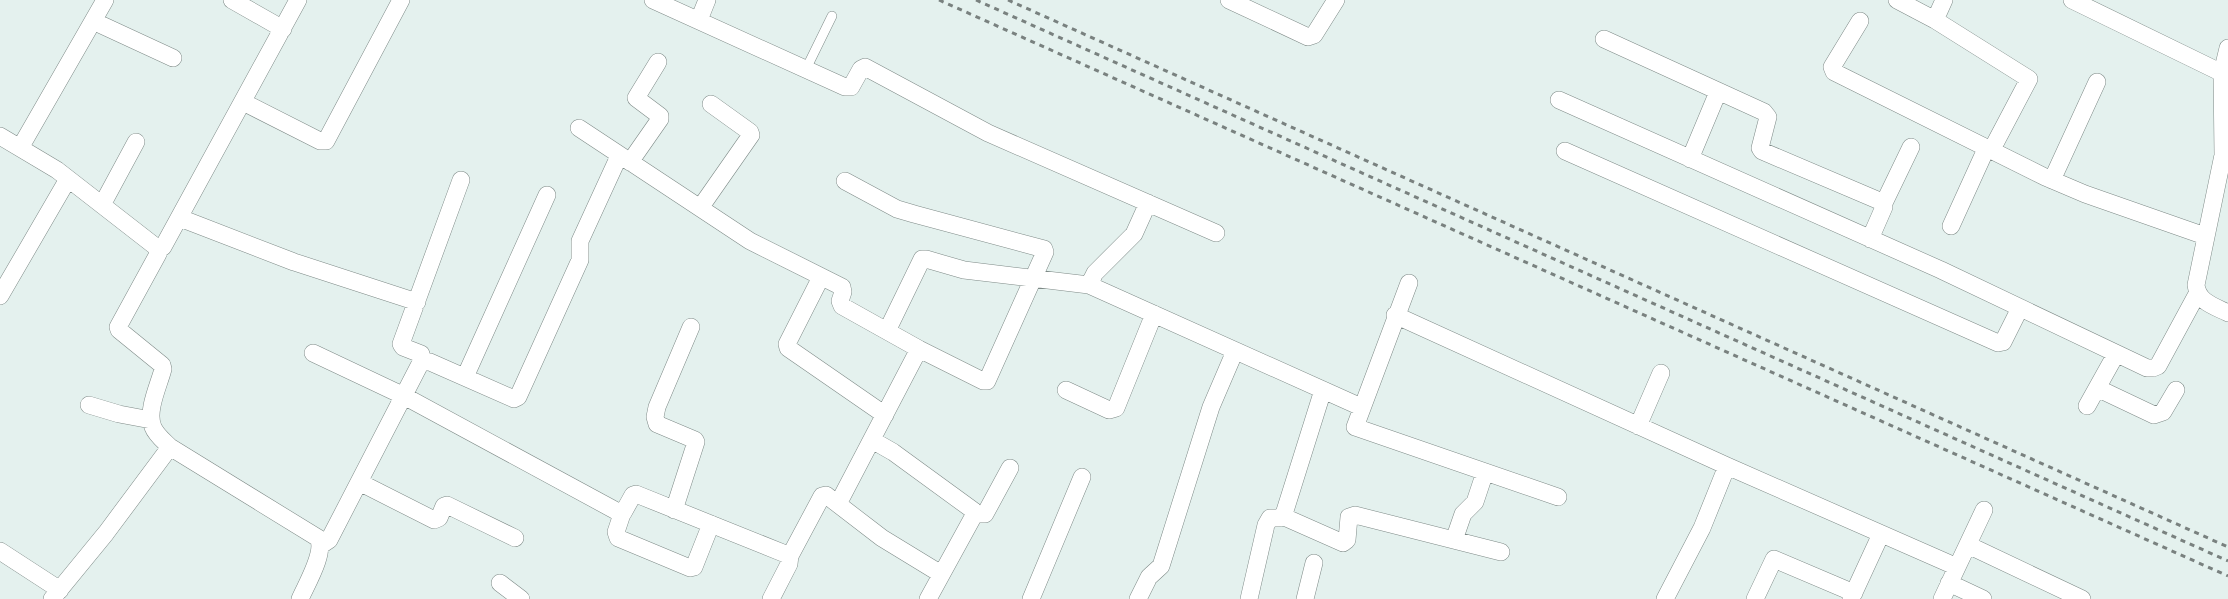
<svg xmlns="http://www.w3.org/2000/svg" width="2228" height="599" font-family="Signika,sans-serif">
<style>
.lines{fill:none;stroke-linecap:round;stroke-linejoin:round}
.service-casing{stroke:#7e8a87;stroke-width:10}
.minor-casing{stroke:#7e8a87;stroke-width:18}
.service{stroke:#fff;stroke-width:9}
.minor{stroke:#fff;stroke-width:17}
.rail{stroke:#79817f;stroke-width:3;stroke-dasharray:5 5;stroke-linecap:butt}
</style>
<rect width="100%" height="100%" fill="#e4f1ee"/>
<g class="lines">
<defs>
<path id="service" d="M806,69L832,16"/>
<path id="minor" d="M232,0L283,29
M653,0L845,87H851L861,69L865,67L988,133L1216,233
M1229,0L1308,37L1314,35L1336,0
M1897,0L1935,20L2029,79L1991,151
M2072,0L2222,73L2223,155L2196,285C2198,302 2214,306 2228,313
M699,20L707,0
M1935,20L1944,0
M93,21L173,58
M1860,21L1832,67L1834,72L2045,177L2085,194L2205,236
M1604,39L1764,112L1768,117L1760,148L1762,151L1882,202L1884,207L1870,239
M2222,73L2228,48
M1559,100L1941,270L2147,368H2153L2158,366L2197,294
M243,102L320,141H326L401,0
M579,128L750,241L842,287L843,292L840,301L842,306L919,349L983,381H987L1045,252L1044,249L914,214L897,209L845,181
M0,136L57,170L156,247L158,254L118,327L119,330L162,365L163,369C159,385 146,411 153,427C156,435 164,441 170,447L318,538C326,552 306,585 300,599
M20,148L105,0
M1565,151L1998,343L2003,342L2020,308
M1690,159L1718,92
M630,162L660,119V116L636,98L658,62
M2052,180L2097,82
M102,205L136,142
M1883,205L1911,147
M700,208L751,135L750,132L711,104
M180,218L294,262L417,302
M1951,226L1986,149
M158,250L163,247L298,0
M821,277L787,344L788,348L885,415
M1409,283L1355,427L1558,497
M1089,285L1095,273L1134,234L1148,203
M0,296L68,179
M1395,315L1727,466L1957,567
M887,331L922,259H926L964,270L1089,285L1361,407
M313,353L404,396L620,513H623L633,495L636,494L788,555L791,554L822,496L826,495L882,538L941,574
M423,361L421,354L403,347L401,344L461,180
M465,377L547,195
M2097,388L2154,415L2163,412L2176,390
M1066,390L1109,410L1116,408L1154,314
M89,405L119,414L151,420
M2087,406L2116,354
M1638,426L1661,373
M872,440L893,452L974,511L973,517L928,599
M359,482L434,520L439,518L444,506L447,505L515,538
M838,504L919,349
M674,510L696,442L695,440L657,424L655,417L657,407L691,327
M622,514L616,532L618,538L690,568L694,567L711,524
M974,514H985L1010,468
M1282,516L1343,543L1347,540L1349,517L1355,515L1501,552
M1454,540L1463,514L1475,502L1485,472
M1968,545L2082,599
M320,546L329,540L420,364L423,361L430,362L514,399L518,397L580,260V241L619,156
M0,551L60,590
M500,583L521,599
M1949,583L1983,599
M52,599L106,533L170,447
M771,599L789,564L790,555
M1031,599L1082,477
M1138,599L1149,577L1161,566L1211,407L1235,351
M1249,599L1266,525L1270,518H1279L1284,514L1323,390
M1305,599L1314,563
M1665,599L1702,528L1727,466
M1755,599L1774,559L1854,593
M1851,599L1881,534
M1942,599L1984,510"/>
</defs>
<use href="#service" class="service-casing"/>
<use href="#minor" class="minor-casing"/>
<use href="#service" class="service"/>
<use href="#minor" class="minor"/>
<path class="rail" d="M939,0L2228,576
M976,0L2228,561
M1008,0L2228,547"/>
</g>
</svg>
